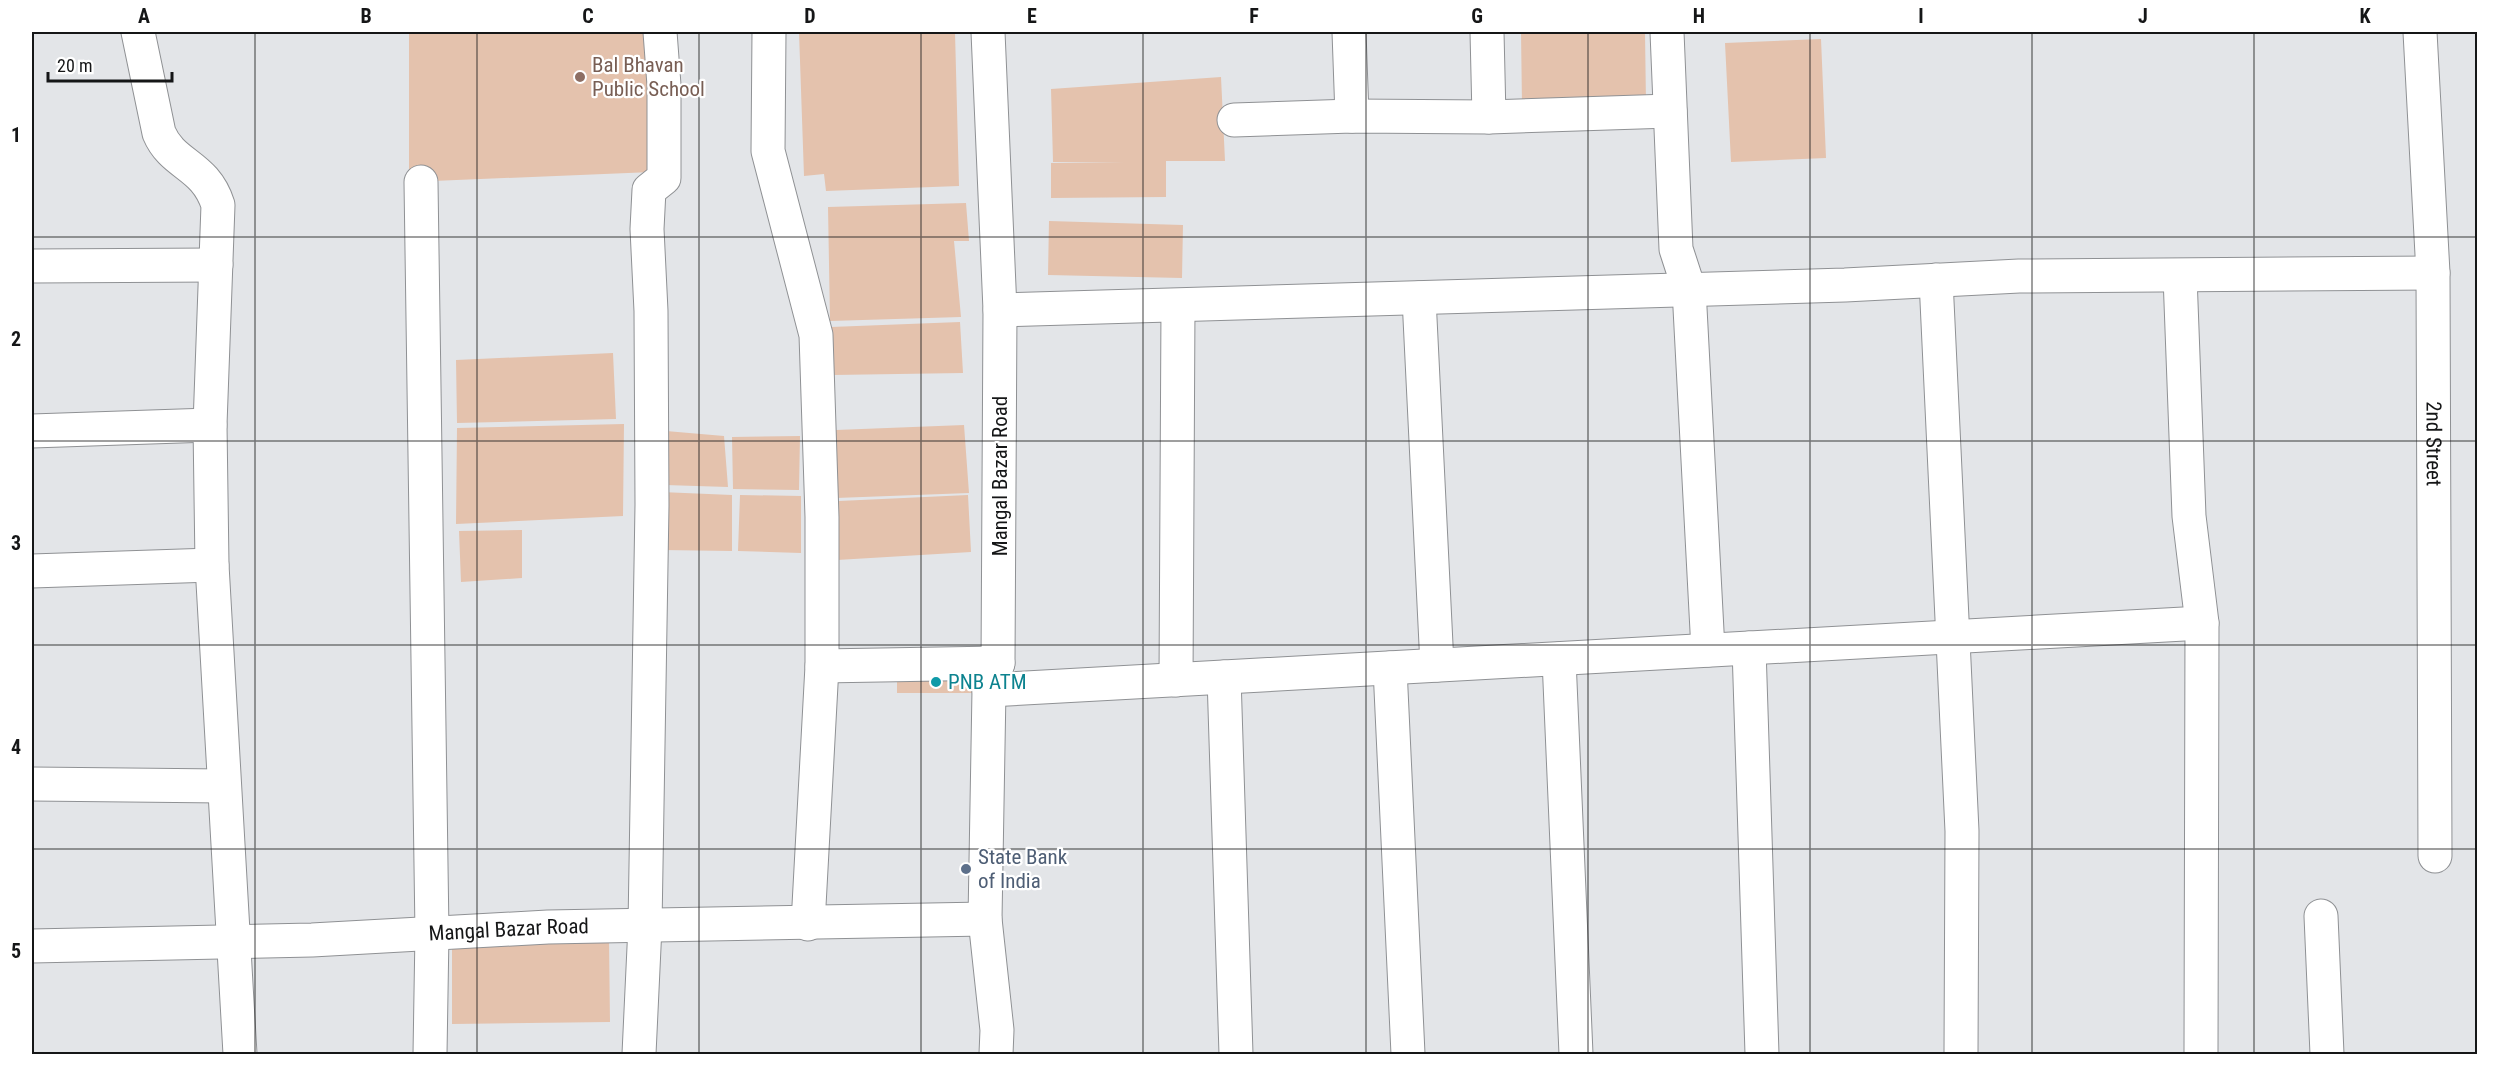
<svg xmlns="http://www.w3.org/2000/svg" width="2509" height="1086" font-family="'Roboto Condensed',sans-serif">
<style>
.building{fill:#e4c2ad}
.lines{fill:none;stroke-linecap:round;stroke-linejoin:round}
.street-casing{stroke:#8f9194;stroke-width:35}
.street{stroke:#fff;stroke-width:33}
.grid{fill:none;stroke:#151617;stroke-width:1.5;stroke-opacity:0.55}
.education-dot{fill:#8d6e63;stroke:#fff;stroke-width:2}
.culture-dot{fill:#0f9aa8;stroke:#fff;stroke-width:2}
.service-dot{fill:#5c6f8a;stroke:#fff;stroke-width:2}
.labels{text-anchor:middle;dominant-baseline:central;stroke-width:4.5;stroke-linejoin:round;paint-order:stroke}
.education-label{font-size:21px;fill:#785e54;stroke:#fff;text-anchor:start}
.street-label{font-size:21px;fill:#151617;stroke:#fff}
.culture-label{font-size:21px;fill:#0d838f;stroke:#fff;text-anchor:start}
.service-label{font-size:21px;fill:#4e5e75;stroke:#fff;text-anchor:start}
.neatline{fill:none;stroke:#151617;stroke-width:2}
.grid-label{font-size:20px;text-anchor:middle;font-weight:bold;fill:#151617}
</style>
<rect width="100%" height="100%" fill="#e3e5e8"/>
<path class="building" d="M409,32H653L652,172L409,182Z
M799,32H955L959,186L826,191L824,174L804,176Z
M1521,32H1645L1646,104L1522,106Z
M1821,39L1826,158L1731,162L1725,43Z
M1221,77L1225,161H1166V197L1051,198V163L1124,162H1053L1051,89Z
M966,203L969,241H954L961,317L830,321L828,207Z
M1049,221L1183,225L1182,278L1048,275Z
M960,322L963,373L833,375L831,327Z
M613,353L616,419L457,423L456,360Z
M624,424L623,516L456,524L457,428Z
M964,425L969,493L836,498V430Z
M666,431L724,436L728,487L665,485Z
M800,436L799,490L733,489L732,437Z
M661,492L732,495V551L662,550Z
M740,495L801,496V553L738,551Z
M968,495L971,552L837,560L839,501Z
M522,530V578L461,582L459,531Z
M897,670H975V693H897Z
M609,938L610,1022L452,1024V940Z"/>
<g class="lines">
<defs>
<g id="street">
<path d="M138,32L159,133C173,166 205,164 218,205L210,425L212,565L240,1054"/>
<path d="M769,32L768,151L816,335L822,517V666L808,924"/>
<path d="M988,32L1000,310L998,663L989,690L985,919L997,1030L996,1054"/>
<path d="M1349,32L1352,116"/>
<path d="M1487,32L1489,117"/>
<path d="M1667,32L1676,249L1689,289L1708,650"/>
<path id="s1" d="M2420,32L2433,273L2435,856"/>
<path d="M1234,120L1352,116L1489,117L1670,111"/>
<path d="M421,182L432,933L430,1054"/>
<path d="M32,266L216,265"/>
<path d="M2180,276L2189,516L2202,623L2201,1054"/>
<path d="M1936,280L1962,831L1961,1054"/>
<path d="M1419,298L1437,665"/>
<path d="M1000,310L1845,285L2019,276L2433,273"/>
<path d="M32,431L210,425"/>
<path d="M32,571L212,565"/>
<path d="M1749,648L1762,1054"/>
<path d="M1559,659L1576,1054"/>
<path d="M822,666L998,663"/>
<path d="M1390,668L1408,1054"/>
<path d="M1224,677L1236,1054"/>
<path d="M1176,680L1178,306"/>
<path d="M989,690L2202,623"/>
<path d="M32,784L223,786"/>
<path d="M2321,916L2327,1054"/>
<path id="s2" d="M32,946L312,940L548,927L985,919"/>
<path d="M639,1054L645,926L652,505L651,311L647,229L649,190L664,178V85L660,32"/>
</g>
</defs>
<use href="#street" class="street-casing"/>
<use href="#street" class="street"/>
</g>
<path class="grid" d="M255,32V1054M477,32V1054M699,32V1054M921,32V1054M1143,32V1054M1366,32V1054M1588,32V1054M1810,32V1054M2032,32V1054M2254,32V1054M32,237H2478M32,441H2478M32,645H2478M32,849H2478"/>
<circle class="education-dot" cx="580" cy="77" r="6"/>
<circle class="culture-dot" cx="936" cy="682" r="6"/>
<circle class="service-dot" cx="966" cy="869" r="6"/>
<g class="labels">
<g class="education-label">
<text x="592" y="65">Bal Bhavan<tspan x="592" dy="24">Public School</tspan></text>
</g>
<g class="street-label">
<text stroke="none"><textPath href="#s1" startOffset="412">2nd Street</textPath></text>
<text transform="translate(1000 476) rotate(-90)">Mangal Bazar Road</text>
<text stroke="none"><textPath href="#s2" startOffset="477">Mangal Bazar Road</textPath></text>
</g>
<g class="culture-label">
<text x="948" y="682">PNB ATM</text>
</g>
<g class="service-label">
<text x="978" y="857">State Bank<tspan x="978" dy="24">of India</tspan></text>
</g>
</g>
<rect width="2509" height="1086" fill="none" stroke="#ffffff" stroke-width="66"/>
<path d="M48 72v9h124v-9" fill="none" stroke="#151617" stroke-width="3"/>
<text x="57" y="72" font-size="18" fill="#151617" stroke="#ffffff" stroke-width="4.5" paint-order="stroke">20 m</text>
<rect x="33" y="33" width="2443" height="1020" class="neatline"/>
<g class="grid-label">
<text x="144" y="23">A</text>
<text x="366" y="23">B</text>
<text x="588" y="23">C</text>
<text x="810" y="23">D</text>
<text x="1032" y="23">E</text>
<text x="1254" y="23">F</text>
<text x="1477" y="23">G</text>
<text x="1699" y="23">H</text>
<text x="1921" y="23">I</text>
<text x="2143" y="23">J</text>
<text x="2365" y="23">K</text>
<text x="16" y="142">1</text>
<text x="16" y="346">2</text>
<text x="16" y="550">3</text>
<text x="16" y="754">4</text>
<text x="16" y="958">5</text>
</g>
</svg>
